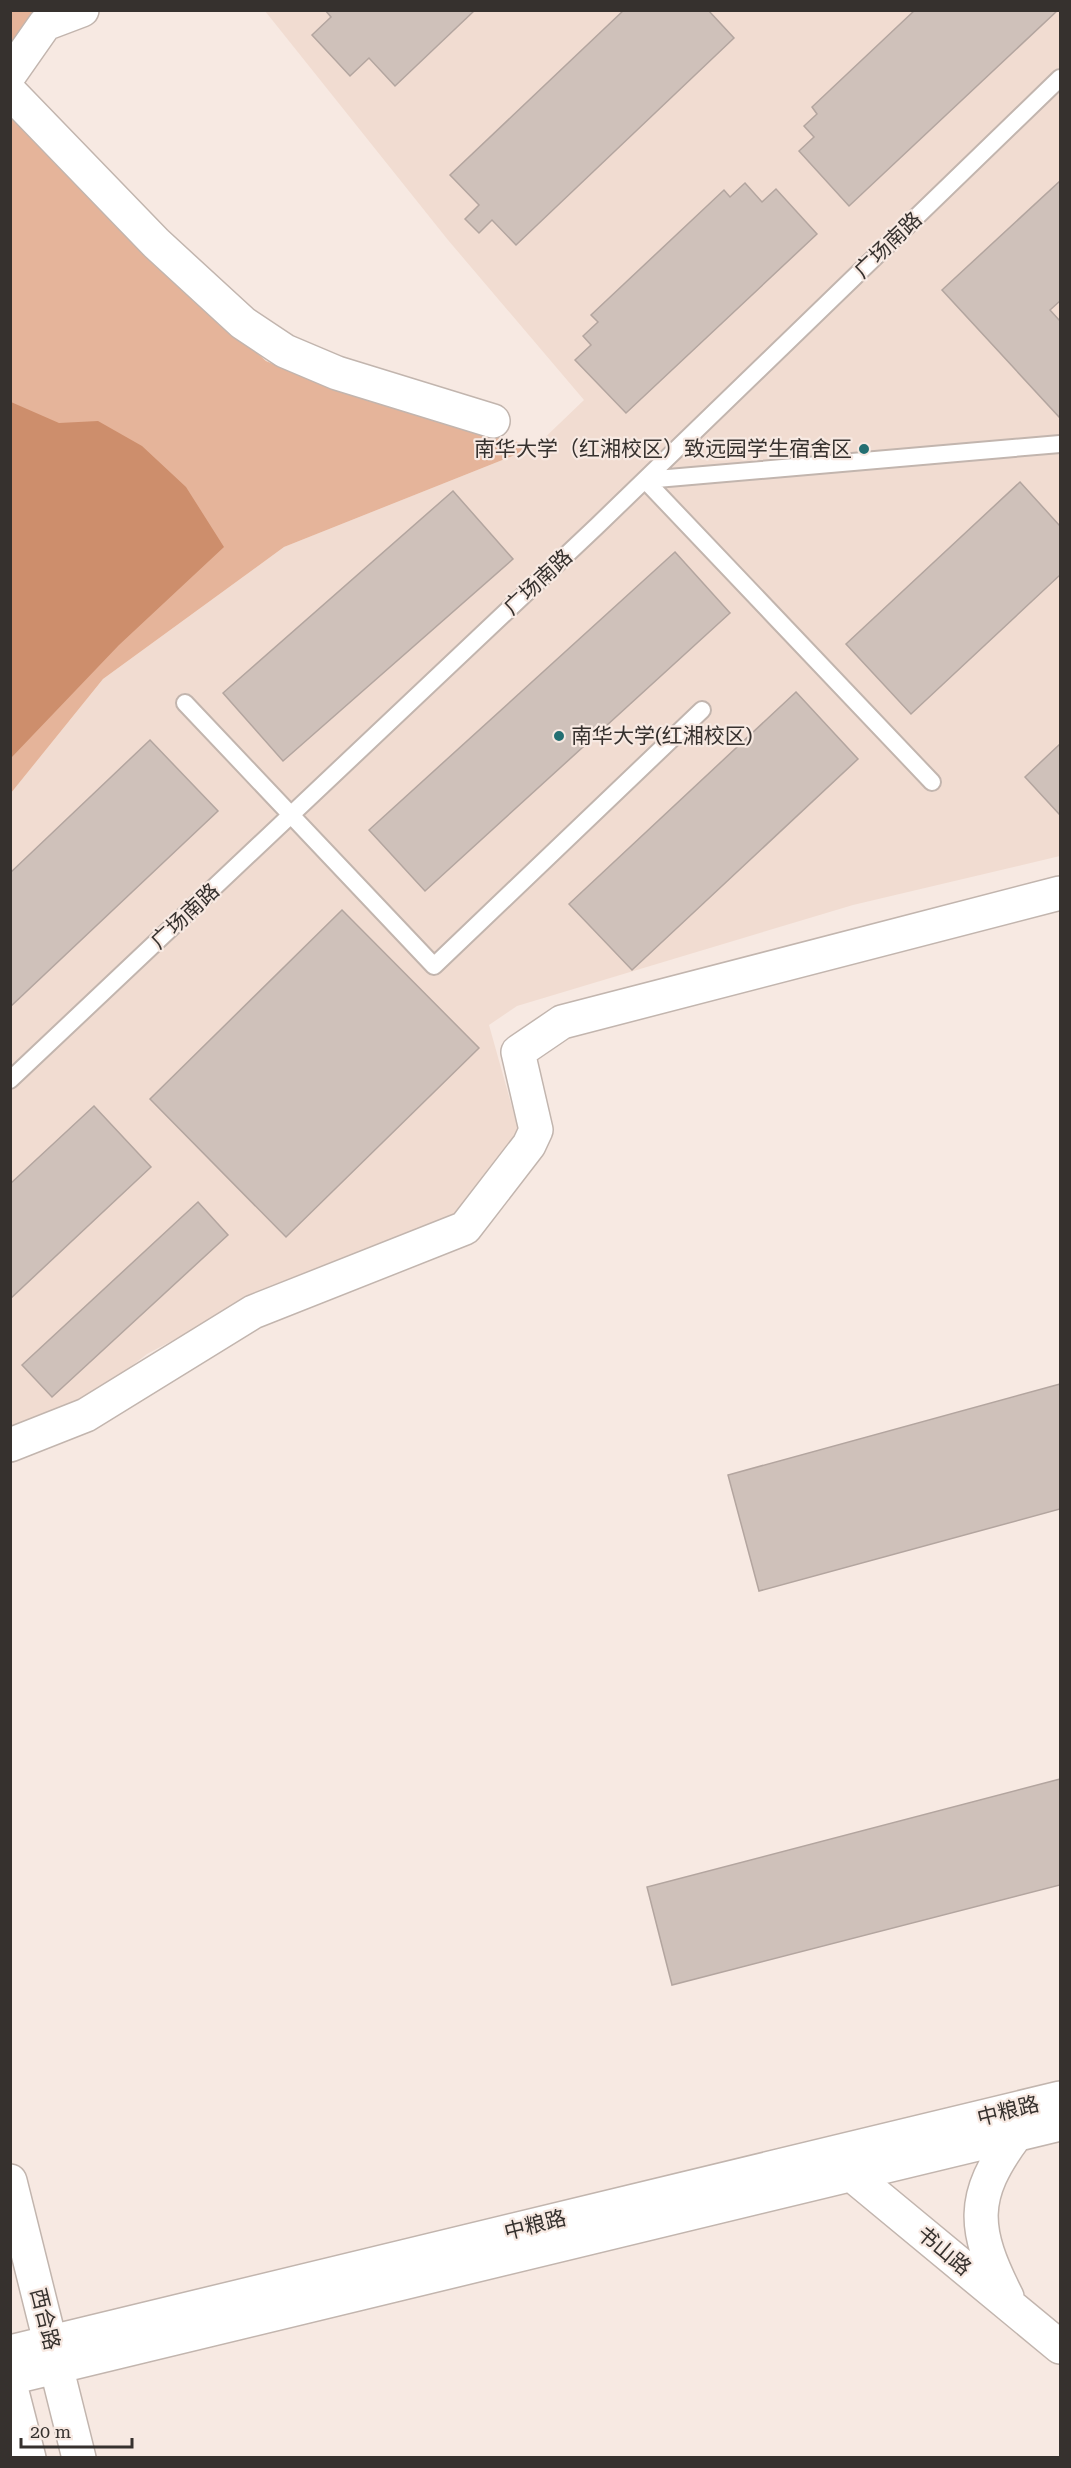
<svg xmlns="http://www.w3.org/2000/svg" width="1071" height="2468" font-family="'Roboto Serif','Noto Sans SC',serif">
<style>
.built{fill:#f1dcd1}
.green{fill:#e5b49a}
.water{fill:#cd8e6c}
.building{fill:#cfc1ba;stroke:#b3a59f;stroke-width:1.5}
.lines{fill:none;stroke-linecap:round;stroke-linejoin:round}
.lane-casing{stroke:#c2b5ae;stroke-width:20}
.street-casing{stroke:#c2b5ae;stroke-width:36}
.secondary-casing{stroke:#c2b5ae;stroke-width:36}
.lane{stroke:#fff;stroke-width:16}
.street{stroke:#fff;stroke-width:33}
.secondary{stroke:#fff;stroke-width:33}
.poi-dot{fill:#246f72;stroke:#f7e9e2;stroke-width:2}
.labels{text-anchor:middle;dominant-baseline:central;stroke-width:4.5;stroke-linejoin:round;paint-order:stroke}
.street-label{font-size:21px;fill:#36312e;stroke:#f7e9e2}
.poi-label{font-size:21px;fill:#36312e;stroke:#f7e9e2;text-anchor:end}
</style>
<rect width="100%" height="100%" fill="#f7e9e2"/>
<path class="built" d="M265,11H1060V856L853,905L517,1006L489,1025L519,1132L460,1211L444,1223L249,1300L147,1354L77,1409L11,1434V793L103,679L284,547L535,447L584,400L448,240Z"/>
<path class="green" d="M11,11H51L11,57Z
M11,116L149,256L266,361L331,389L535,447L284,547L103,679L11,793Z"/>
<path class="water" d="M11,402L59,423L98,421L142,446L186,487L224,547L119,645L11,758Z"/>
<path class="building" d="M325,10H475L395,86L369,58L350,76L312,35L331,17Z
M624,10H708L734,38L516,245L492,220L479,233L465,219L479,205L450,175Z
M915,10H1058L849,206L799,151L814,137L804,126L817,114L812,107Z
M1060,181V301L1050,310L1060,321V418L942,290Z
M745,183L762,202L776,189L817,234L626,413L575,360L591,345L583,336L598,322L591,315L724,190L730,197Z
M1020,482L1060,526V575L911,714L846,644Z
M453,491L513,559L283,761L223,693Z
M675,552L730,613L425,891L369,830Z
M796,692L858,759L632,970L569,904Z
M150,740L218,811L10,1007V873Z
M1060,744V815L1025,777Z
M342,910L479,1048L286,1237L150,1099Z
M94,1106L151,1167L10,1299V1184Z
M198,1202L228,1235L52,1397L22,1365Z
M1060,1384V1509L759,1591L728,1475Z
M1060,1779V1885L672,1985L647,1887Z"/>
<g class="lines">
<defs>
<path id="lane" d="M185,703L434,966L702,710
M932,782L645,480L1060,444
M10,1080L597,526L1060,78"/>
<path id="street" d="M10,74L45,24L82,10
M10,92L156,243L243,323L285,351L337,373L493,421
M10,1445L86,1415L253,1312L465,1228L529,1145L536,1130L518,1052L562,1022L1060,893"/>
<path id="secondary" d="M840,2165L1060,2347
M10,2181L79,2458
M1007,2297C973,2230 969,2197 1016,2135
M10,2352L1060,2098
M10,2378L1060,2124
M10,2384L29,2458"/>
</defs>
<use href="#lane" class="lane-casing"/>
<use href="#street" class="street-casing"/>
<use href="#secondary" class="secondary-casing"/>
<use href="#lane" class="lane"/>
<use href="#street" class="street"/>
<use href="#secondary" class="secondary"/>
</g>
<g class="poi-dot">
<circle cx="864" cy="449" r="6"/>
<circle cx="559" cy="736" r="6"/>
</g>
<g class="labels">
<g class="street-label">
<text transform="translate(888 245) rotate(-44)">广场南路</text>
<text transform="translate(538 582) rotate(-43)">广场南路</text>
<text transform="translate(185 916) rotate(-43)">广场南路</text>
<text transform="translate(1008 2111) rotate(-14)">中粮路</text>
<text transform="translate(535 2225) rotate(-14)">中粮路</text>
<text transform="translate(944 2251) rotate(40)">书山路</text>
<text transform="translate(45 2319) rotate(76)">西合路</text>
</g>
<g class="poi-label">
<text x="852" y="449">南华大学（红湘校区）致远园学生宿舍区</text>
<text x="571" y="736" text-anchor="start">南华大学(红湘校区)</text>
</g>
</g>
<rect width="1071" height="2468" fill="none" stroke="#36312e" stroke-width="24"/>
<path d="M21 2438v9h111v-9" fill="none" stroke="#36312e" stroke-width="3"/>
<text x="30" y="2438" font-size="18" fill="#36312e" stroke="#f7e9e2" stroke-width="4.5" paint-order="stroke">20 m</text>
</svg>
